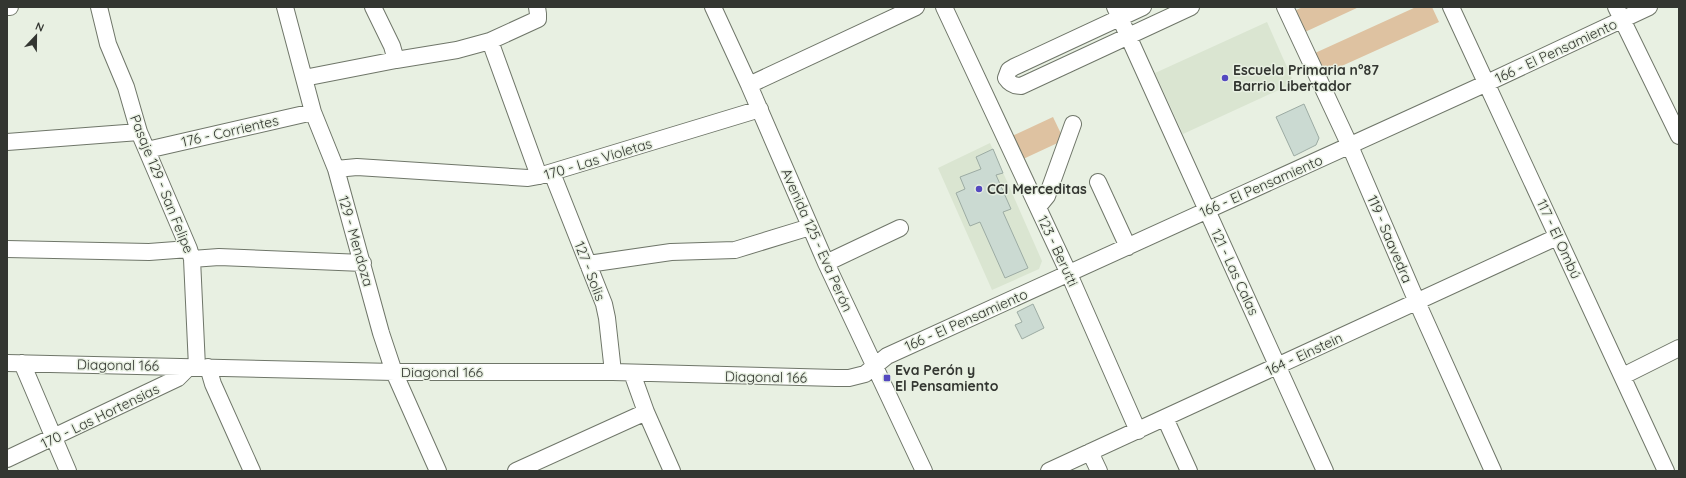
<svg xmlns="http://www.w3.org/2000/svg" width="1686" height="478" font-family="Quicksand,sans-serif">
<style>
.built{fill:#dae5d1}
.green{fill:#dec2a1}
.building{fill:#cbdad2;stroke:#9caba3}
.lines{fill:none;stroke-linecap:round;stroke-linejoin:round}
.minor-casing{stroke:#6f7669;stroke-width:18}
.minor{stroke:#fff;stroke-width:16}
.poi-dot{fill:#5449c0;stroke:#e8f0e2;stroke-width:1.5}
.labels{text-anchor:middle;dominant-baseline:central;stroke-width:3;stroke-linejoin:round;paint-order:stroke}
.street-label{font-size:14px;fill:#333631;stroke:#e8f0e2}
.poi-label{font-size:14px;font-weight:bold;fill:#333631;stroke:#e8f0e2;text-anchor:start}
</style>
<rect width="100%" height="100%" fill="#e8f0e2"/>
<path class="built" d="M1267,22L1294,83L1183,134L1155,73Z
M990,143L1042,261L1039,269L992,290L938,168Z"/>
<path class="green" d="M1303,7H1359L1305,32L1296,10Z
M1416,7H1432L1439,22L1324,74L1315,53Z
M1053,117L1064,140L1021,160L1010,137Z"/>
<path class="building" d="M1304,104L1319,138L1316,145L1294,156L1276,117Z
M993,149L1003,173L996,175L1011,209L1003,212L1028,268L1005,278L980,222L970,226L956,193L965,189L960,177L981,169L976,157Z
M1033,304L1044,328L1022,339L1015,325L1022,322L1017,312Z"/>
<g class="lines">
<defs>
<path id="minor" d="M7,7H10
M99,7L108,44L126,87L139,132L189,249L192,259L197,367
M285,7L313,112L336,169L381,333L394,372L438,471
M373,7L392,46L396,60
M713,7L749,85L826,263L924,471
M944,7L1069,274L1138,431
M1115,7L1325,471
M1143,7L1014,67L1009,70L1006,78C1010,84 1014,86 1021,86L1191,7
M1285,7L1350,146L1417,302L1493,471
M1451,7L1666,471
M1616,7L1679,136
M490,41L539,176
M304,78L396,60L457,50L490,41L538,19V14L537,7
M749,85L916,7
M7,142L139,132
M147,150L313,112
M336,169L357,167L528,178L539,176L760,109
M552,173L604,304L607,318L613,372
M1098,182L1128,247
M1038,207L1047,196L1073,124
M7,249L149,252L189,249
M192,259L219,257L363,263
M826,263L900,228
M588,264L671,252L735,250L810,227
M7,363L394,372H613L836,378H849L865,374L887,356L1487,83L1649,7
M22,363L68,471
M208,367L213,384L252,471
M632,373L646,412L672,471
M1623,376L1679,348
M1165,418L1189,471
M1090,452L1099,471
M7,459L178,378L189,367
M516,471L646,412
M1049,471L1557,237"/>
</defs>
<use href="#minor" class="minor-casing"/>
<use href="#minor" class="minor"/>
</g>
<g class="poi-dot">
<circle cx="1225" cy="78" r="4"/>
<circle cx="979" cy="189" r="4"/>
<rect x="883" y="374" width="8" height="8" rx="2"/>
</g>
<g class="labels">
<g class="street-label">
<text transform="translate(1556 51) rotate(-25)">166 - El Pensamiento</text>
<text transform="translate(230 131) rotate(-13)">176 - Corrientes</text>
<text transform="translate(598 159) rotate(-17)">170 - Las Violetas</text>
<text transform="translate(162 184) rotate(68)">Pasaje 129 - San Felipe</text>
<text transform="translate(1261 186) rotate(-24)">166 - El Pensamiento</text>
<text transform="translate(1390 239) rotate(67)">119 - Saavedra</text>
<text transform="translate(1559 239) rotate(65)">117 - El Ombú</text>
<text transform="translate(817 240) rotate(66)">Avenida 125 - Eva Perón</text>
<text transform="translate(356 241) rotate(74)">129 - Mendoza</text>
<text transform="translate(1058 251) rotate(65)">123 - Berutti</text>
<text transform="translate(590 271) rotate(69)">127 - Solis</text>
<text transform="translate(1235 272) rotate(65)">121 - Las Calas</text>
<text transform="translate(966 320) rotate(-24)">166 - El Pensamiento</text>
<text transform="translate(1304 354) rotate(-25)">164 - Einstein</text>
<text transform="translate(118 365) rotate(1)">Diagonal 166</text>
<text x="442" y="372">Diagonal 166</text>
<text transform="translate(766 377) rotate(1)">Diagonal 166</text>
<text transform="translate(100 416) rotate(-26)">170 - Las Hortensias</text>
</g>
<g class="poi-label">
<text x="1233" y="70">Escuela Primaria n°87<tspan x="1233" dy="16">Barrio Libertador</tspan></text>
<text x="987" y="189">CCI Merceditas</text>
<text x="895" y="370">Eva Perón y<tspan x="895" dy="16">El Pensamiento</tspan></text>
</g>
</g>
<rect width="1686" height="478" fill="none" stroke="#333631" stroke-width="16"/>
<g transform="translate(36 36) rotate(22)" stroke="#e8f0e2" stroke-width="3" paint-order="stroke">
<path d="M0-3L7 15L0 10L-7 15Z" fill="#333631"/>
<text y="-6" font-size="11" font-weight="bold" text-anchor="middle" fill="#333631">N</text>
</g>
</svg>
